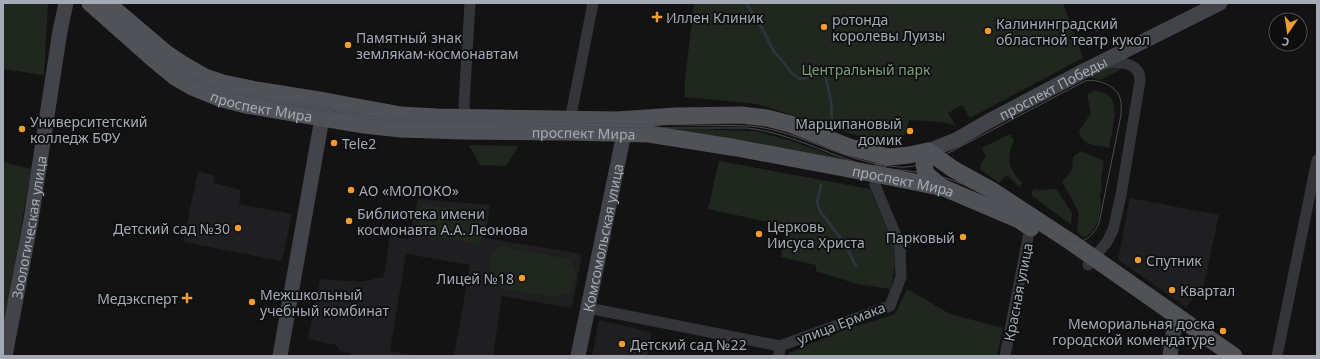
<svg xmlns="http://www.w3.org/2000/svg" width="1320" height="359" font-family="'Noto Sans',sans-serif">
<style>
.built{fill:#1f1f21}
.green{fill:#1f271f}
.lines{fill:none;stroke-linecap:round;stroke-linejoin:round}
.stream{stroke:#2b353a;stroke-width:3}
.street{stroke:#343539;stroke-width:11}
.secondary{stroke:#424449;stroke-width:15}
.primary{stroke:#505258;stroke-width:17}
.tram{stroke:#4b4d52;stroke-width:1}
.poi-dot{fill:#ef9c30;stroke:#0e0e0f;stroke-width:1.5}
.labels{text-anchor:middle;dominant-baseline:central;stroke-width:3.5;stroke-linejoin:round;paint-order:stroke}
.poi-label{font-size:14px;fill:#a4abb5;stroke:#0e0e0f;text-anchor:start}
.park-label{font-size:14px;fill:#7da07b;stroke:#0e0e0f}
.street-label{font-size:14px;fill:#a4abb5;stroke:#0e0e0f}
</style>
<rect width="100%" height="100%" fill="#131314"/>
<path class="built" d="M198,171L215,176L213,183L241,190L239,204L292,214L282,261L183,242Z
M1130,198L1219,215L1204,285L1186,307L1118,260Z
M418,199L490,205L485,238L582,254L572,308L502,296L493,356H454L470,265L406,254L390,351L418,356H349L350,353L340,351L336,345L308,339L320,279L360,282L384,277L390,235L408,240Z
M599,320L652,332L647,356H592Z"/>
<path class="green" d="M3,3H48L44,75L3,69Z
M694,3H1063L1083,58L970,118L962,105L948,113L956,126L942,122L909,120L906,133L897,142L874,141L757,104L685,97V80Z
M1102,65L1126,67L1100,80L1088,77Z
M1094,90C1099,91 1107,93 1111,98C1119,109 1111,135 1109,148C1096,145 1082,146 1079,131L1091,113L1087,95Z
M693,129L755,131L788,140L855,163L655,130Z
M1010,134L1014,140C1006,160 1008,167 1022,183L1020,188L1007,175L999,183L980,169L981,163L986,157L982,148Z
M469,145L519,146L506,166L480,165Z
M1081,151L1104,161L1101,178L1102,189L1100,194L1101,207L1098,222L1091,233L1084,238L1077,231L1079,214L1071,197L1062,182L1072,170L1073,157Z
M719,161L870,189L897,251L891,289L857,284L816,271V265L781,257L786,226L708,209Z
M3,162L31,169L3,335Z
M1033,189L1040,190L1056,189L1072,213L1071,225L1031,195Z
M421,204L486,213L481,244L417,234Z
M498,246L568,259L575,268L576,277L572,289L569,293L557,297L503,289L492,280L489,269L490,257Z
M907,289L950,314L1003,328L997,356H789V353L842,331L895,314Z"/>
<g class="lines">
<path class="stream" d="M746,3L763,30L774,52L780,58L790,71L799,79C808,79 816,74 825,74L831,101L832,122
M821,185L817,202L820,211L845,244L856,266"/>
<path class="street" d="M465,118L464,104L470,3
M570,120L593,3
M1088,265L1107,242L1113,230L1121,195L1140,81C1141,62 1118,61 1104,63
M588,308L780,346L890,306L901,277L900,245L875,185C875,171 878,166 889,157
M779,356L780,346
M1005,356L1030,227
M1277,356L1317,160"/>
<g class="secondary">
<path id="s1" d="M928,151L956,140L989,121L1082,72L1220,3"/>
<path id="s2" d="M5,356L31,220L60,31L66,3"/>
<path d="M280,356L324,107"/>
<path id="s3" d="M578,356L622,143L624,123"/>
<path d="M1170,356L1174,327L1177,315"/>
</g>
<g class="primary">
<path id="s4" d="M90,3L152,58L175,77L192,87L219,98L246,105L364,125L401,129L463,131L570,132L649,134L737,148L875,174L944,188L1019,220L1031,228"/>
<path d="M107,3L166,53L181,63L205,77L223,83L256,90L325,101L401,115L436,117L617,120L676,116L741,115L767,118L790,124L849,147L876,154L889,157L909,155L928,151L953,169L993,191L1071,242L1234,356"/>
<path d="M928,151L924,164L926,174L942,187"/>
</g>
<path class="tram" d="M96,3L130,33L182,75L193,81L222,92L257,99L366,119L401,122L649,128H748C787,133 821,151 858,163C886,171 917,169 945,178C957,181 968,187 979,192C1006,206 1032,221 1059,237C1078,247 1090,242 1099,223L1121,115C1121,109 1122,104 1120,98C1117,86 1097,78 1085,81L937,159C927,163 917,166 907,167C901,168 895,166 889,166C841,160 799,131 751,126L408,120L365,115L324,107L259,97L223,89L201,81L188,75L131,29L101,3"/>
</g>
<g class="poi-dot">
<path d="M655 11h4v4h4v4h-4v4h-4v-4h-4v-4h4z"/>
<circle cx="824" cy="27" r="4"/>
<circle cx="988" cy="31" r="4"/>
<circle cx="348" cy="45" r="4"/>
<circle cx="22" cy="129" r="4"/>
<circle cx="910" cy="131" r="4"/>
<circle cx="334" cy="143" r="4"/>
<circle cx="351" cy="190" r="4"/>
<circle cx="349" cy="221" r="4"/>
<circle cx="238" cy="228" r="4"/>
<circle cx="759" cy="234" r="4"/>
<circle cx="963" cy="237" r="4"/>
<circle cx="1138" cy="260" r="4"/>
<circle cx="522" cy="278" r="4"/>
<circle cx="1172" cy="290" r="4"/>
<path d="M185 292h4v4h4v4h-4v4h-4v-4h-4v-4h4z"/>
<circle cx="252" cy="302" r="4"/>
<circle cx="1223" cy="331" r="4"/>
<circle cx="622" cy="344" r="4"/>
</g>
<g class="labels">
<g class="poi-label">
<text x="666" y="17">Иллен Клиник</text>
<text x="832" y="19">ротонда<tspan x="832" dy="16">королевы Луизы</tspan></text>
<text x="996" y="23">Калининградский<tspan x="996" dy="16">областной театр кукол</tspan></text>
<text x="356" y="37">Памятный знак<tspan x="356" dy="16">землякам-космонавтам</tspan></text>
<text x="30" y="121">Университетский<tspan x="30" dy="16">колледж БФУ</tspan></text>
<text x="902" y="123" text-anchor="end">Марципановый<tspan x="902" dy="16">домик</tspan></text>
<text x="342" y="143">Tele2</text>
<text x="359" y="190">АО «МОЛОКО»</text>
<text x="357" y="213">Библиотека имени<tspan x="357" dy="16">космонавта А.А. Леонова</tspan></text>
<text x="767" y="226">Церковь<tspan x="767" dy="16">Иисуса Христа</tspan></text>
<text x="230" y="228" text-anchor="end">Детский сад №30</text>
<text x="955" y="237" text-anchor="end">Парковый</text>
<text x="1146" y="260">Спутник</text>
<text x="514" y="278" text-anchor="end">Лицей №18</text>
<text x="1180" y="290">Квартал</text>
<text x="260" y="294">Межшкольный<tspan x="260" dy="16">учебный комбинат</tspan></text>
<text x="178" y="298" text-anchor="end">Медэксперт</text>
<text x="1215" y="323" text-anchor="end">Мемориальная доска<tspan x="1215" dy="16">городской комендатуре</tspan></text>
<text x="630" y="344">Детский сад №22</text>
</g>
<g class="park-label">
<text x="866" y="69">Центральный парк</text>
</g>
<g class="street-label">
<text stroke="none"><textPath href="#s1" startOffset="140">проспект Победы</textPath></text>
<text stroke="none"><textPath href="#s4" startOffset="205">проспект Мира</textPath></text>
<text stroke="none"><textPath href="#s4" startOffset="529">проспект Мира</textPath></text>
<text stroke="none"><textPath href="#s4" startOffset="853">проспект Мира</textPath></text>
<text stroke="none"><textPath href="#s2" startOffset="131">Зоологическая улица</textPath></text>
<text stroke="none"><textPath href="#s3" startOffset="121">Комсомольская улица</textPath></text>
<text transform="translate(1018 292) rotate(-79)">Красная улица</text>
<text transform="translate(841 323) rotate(-21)">улица Ермака</text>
</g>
</g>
<rect width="1320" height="359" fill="none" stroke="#a4abb5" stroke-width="8"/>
<g transform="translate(1288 32) rotate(193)"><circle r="19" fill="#0e0e0f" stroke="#4a4d51"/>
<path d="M0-3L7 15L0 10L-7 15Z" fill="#ef9c30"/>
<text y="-6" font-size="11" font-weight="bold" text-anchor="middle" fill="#a4abb5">С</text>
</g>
</svg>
